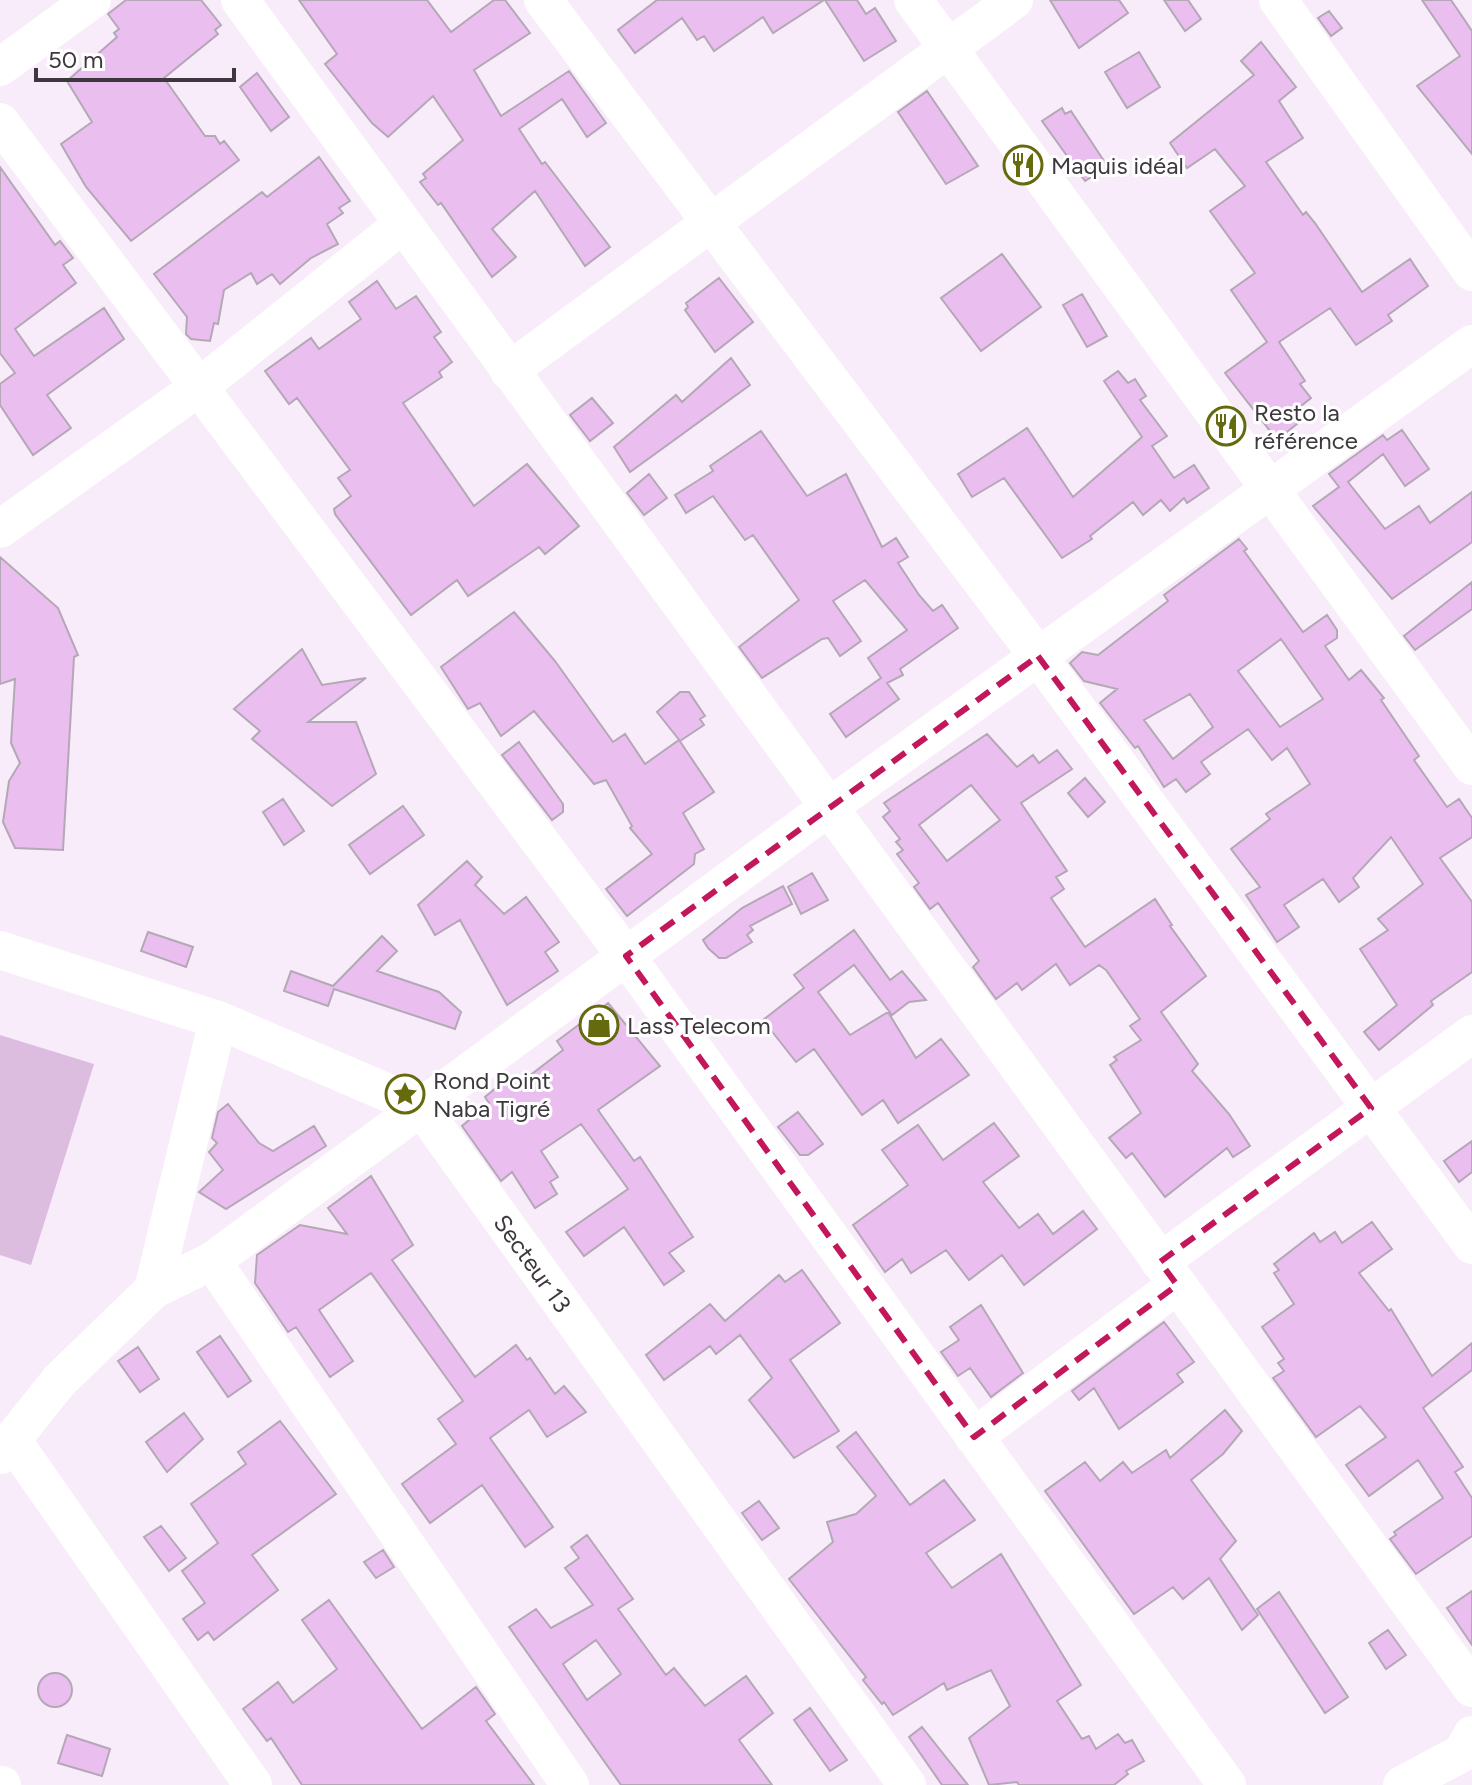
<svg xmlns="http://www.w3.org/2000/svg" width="1472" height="1785" font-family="Figtree,sans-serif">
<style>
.green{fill:#dcbcdf}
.building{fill:#ebbef0;stroke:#b4a8b6;stroke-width:2;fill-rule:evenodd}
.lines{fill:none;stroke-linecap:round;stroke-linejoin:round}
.minor{stroke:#fff;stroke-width:38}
.marked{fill:none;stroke:#c2185b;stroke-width:6;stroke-dasharray:16 10;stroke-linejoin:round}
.labels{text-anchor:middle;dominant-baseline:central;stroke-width:6;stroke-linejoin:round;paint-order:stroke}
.poi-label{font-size:24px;fill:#3d383d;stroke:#fefefe;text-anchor:start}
.street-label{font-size:24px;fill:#3d383d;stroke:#fefefe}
</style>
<rect width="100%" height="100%" fill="#f9ecfa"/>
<path class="green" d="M0,1035L94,1064L31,1265L0,1255Z"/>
<path class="building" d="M126,0H201L221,25L215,30L218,34L164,78L205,136H215L220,144L224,141L239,160L131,241L86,187L61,144L92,122L67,81L117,37L114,33L119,29L108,14Z
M299,0H427L451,32L494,0H505L530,33L474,70L501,116L569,71L606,123L587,137L562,99L519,129L542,164L545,162L610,247L585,266L535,191L492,229L516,257L492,277L441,203L438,205L420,182L426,178L423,174L463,140L433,96L388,137L372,123L325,64L337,54Z
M657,0H824L773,33L763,17L714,51L704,36L697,40L682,18L635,53L618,30Z
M825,0H857L866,14L875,8L896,41L864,61Z
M1050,0H1119L1128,13L1079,48Z
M1164,0H1188L1201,19L1185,31Z
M1422,0H1451L1472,31V154L1417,86L1460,56Z
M1329,11L1342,28L1331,36L1318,18Z
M1261,42L1296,87L1279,101L1303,138L1266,162L1303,215L1306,212L1315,223L1362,292L1410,259L1428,286L1388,315L1392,321L1356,345L1330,308L1279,342L1305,381L1300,384L1311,398L1296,410L1303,419L1277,440L1225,373L1267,342L1231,290L1255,273L1210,211L1245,186L1215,149L1187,168L1170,143L1254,75L1241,61Z
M1139,52L1160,87L1127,108L1105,72Z
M257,73L289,117L271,131L240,87Z
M927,91L978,166L946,184L898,112Z
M1062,108L1065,114L1071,111L1108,167L1085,181L1042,121Z
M319,157L350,201L339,208L343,213L327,224L338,244L311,258L280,284L272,274L257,284L251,273L224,290L218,324L214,323L210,341L191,339L186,334L187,317L154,274L262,192L267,197Z
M0,167L55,245L60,241L73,258L63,265L76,283L15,329L34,356L104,308L124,339L47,395L71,428L33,455L0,405V384L15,373L0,353Z
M1002,254L1041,307L981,351L941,298Z
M719,278L753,322L715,352L685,310L688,307L686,303Z
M377,281L396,309L416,296L441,332L434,337L452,362L439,372L442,377L403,403L474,506L527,464L579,526L545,554L539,547L468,596L457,580L411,615L335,514L334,509L351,496L338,478L350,470L297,398L289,404L265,371L311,338L319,349L361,319L349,302Z
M1082,294L1107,336L1087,347L1063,305Z
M731,358L750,385L630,472L614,447L676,395L682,402Z
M1118,371L1128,383L1135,379L1146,396L1140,400L1167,436L1152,446L1174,478L1194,465L1209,488L1187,503L1184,498L1170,511L1161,500L1143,515L1133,502L1090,536L1092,539L1062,558L1004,478L972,497L958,474L1027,428L1073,497L1142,437L1104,381Z
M592,398L613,423L590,441L570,415Z
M1402,430L1429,469L1405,486L1383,454L1348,482L1385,529L1419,506L1430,523L1472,492V542L1392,599L1313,506L1339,487L1329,474L1383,435L1387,440Z
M761,431L807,496L846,474L882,547L896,538L908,557L898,563L919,595L933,611L942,605L958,628L900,669L903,675L887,683L899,699L846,737L830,714L881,678L868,658L907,630L865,580L833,601L861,641L840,656L828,638L822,639L762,678L739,647L799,600L753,535L745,540L713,496L686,513L675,495L713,471L710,466Z
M649,474L667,498L644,515L627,493Z
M1239,539L1247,549L1244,551L1303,632L1327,615L1337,630V638L1325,646L1349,680L1361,670L1384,698L1381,700L1419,756L1414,760L1447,807L1459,799L1472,818V837L1440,858L1472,902V972L1431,1001L1433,1005L1379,1050L1364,1032L1397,1005L1360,949L1388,930L1378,919L1423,884L1391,837L1353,878L1359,887L1339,902L1323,879L1284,905L1299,927L1277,942L1246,895L1260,887L1231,849L1270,819L1266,814L1310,784L1287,748L1272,760L1248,729L1201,762L1210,774L1186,792L1176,779L1164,787L1138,746L1135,748L1100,703L1117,689L1084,681L1070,663L1082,652L1098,655L1168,601L1164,595ZM1281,639L1323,699L1280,727L1238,671ZM1190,694L1213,727L1173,759L1144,720Z
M0,557L58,608L78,655L74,657L63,850L15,848L3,822L9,781L20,763L11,743L15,679L0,684Z
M1472,582V609L1415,650L1404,636Z
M514,612L555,661L613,742L625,734L645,764L679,740L714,792L683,813L704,849L695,854L694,864L627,916L606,889L652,854L630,828L632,826L606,780L594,784L534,711L501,736L480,703L468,709L441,667Z
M302,649L322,685L366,678L308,722H356L376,774L332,806L252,739L260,731L234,709Z
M680,692H689L705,716L700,719L704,725L680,741L657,712Z
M987,734L1017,767L1033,755L1039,763L1057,750L1072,769L1021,803L1067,871L1056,877L1064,889L1051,898L1085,947L1155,899L1172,925L1170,926L1206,976L1161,1012L1198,1064L1192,1071L1229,1114L1250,1146L1233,1157L1227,1148L1165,1197L1132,1153L1126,1158L1109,1138L1141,1113L1110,1065L1117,1060L1114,1057L1141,1040L1130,1026L1140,1019L1106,970L1099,965L1070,985L1056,964L1022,990L1017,983L996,999L973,967L979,961L938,903L930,909L914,887L919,883L897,854L903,850L896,842L900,839L883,817L890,811L884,803ZM971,785L1000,820L947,861L919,825Z
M519,742L563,804V812L552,820L502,755Z
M1085,778L1105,802L1088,817L1068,793Z
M283,799L304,831L284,845L263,812Z
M403,806L424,835L370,874L349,845Z
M467,861L482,877L475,885L504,914L526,897L559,942L545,952L558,971L507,1005L460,920L435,935L418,905Z
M812,873L828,900L801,914L788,887Z
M783,886L792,904L750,926L753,930L747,935L752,942L726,958H719L708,948L703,940L742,908Z
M854,930L890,980L902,971L926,1000L909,1002L892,1015L854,965L818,992L850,1035L888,1012L916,1058L941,1039L969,1075L898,1123L883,1100L862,1115L814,1049L796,1062L763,1020L804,988L794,975Z
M148,932L193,947L186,967L141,951Z
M382,936L397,951L377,971L439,992L461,1012L455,1029L334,989L328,1006L284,991L291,971L333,986Z
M608,1003L660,1066L598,1110L634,1161L640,1157L693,1237L669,1253L684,1271L664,1285L624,1227L584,1256L566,1232L628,1189L581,1124L541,1151L558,1177L550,1182L557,1194L535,1208L512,1172L501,1181L462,1126L489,1103L485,1097L509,1077L516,1086L563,1050L557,1041Z
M228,1104L259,1143L273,1151L314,1126L326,1146L226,1209L199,1192L223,1170L209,1152L217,1143L212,1138L218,1112Z
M798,1112L823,1144L808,1155H800L778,1127Z
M994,1123L1019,1156L983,1182L1019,1228L1038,1214L1053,1234L1083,1211L1097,1229L1024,1285L1002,1255L969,1280L946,1250L911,1273L902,1259L885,1272L853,1225L908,1185L882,1150L918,1125L943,1160Z
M1472,1141V1172L1459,1182L1444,1161Z
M371,1176L413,1245L392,1260L475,1377L516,1345L527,1360L530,1358L555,1394L564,1386L586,1412L547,1437L529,1410L490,1438L553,1527L525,1547L482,1485L430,1523L402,1484L456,1444L438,1419L463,1401L371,1273L319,1310L353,1361L330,1377L296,1327L288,1332L255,1283L257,1255L300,1225L347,1234L328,1208Z
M1372,1222L1392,1249L1359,1273L1389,1311L1391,1309L1432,1376L1472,1343V1370L1423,1408L1463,1467L1455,1472L1472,1498V1536L1416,1574L1390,1539L1396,1535L1394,1532L1443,1498L1418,1460L1369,1496L1346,1465L1386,1437L1360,1406L1316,1437L1273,1378L1284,1371L1278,1363L1284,1359L1262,1327L1294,1304L1274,1273L1279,1270L1274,1264L1314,1233L1320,1242L1335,1232L1342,1243Z
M802,1270L840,1323L790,1360L839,1431L794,1458L749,1400L772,1378L740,1335L716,1354L710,1346L664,1380L646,1355L710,1304L725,1321L779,1275L785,1282Z
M981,1305L1023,1373L991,1397L970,1368L958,1376L941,1352L959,1340L950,1327Z
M1164,1322L1194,1362L1177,1374L1183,1382L1119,1429L1094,1388L1079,1400L1072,1391Z
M220,1336L251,1381L228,1397L197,1352Z
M138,1347L159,1379L140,1392L118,1361Z
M1225,1410L1242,1431L1223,1454L1191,1480L1236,1541L1220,1559L1258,1615L1242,1630L1209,1578L1183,1599L1173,1587L1134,1614L1045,1491L1085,1462L1100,1481L1123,1462L1132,1473L1166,1450L1170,1458Z
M184,1413L203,1439L167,1472L146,1442Z
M280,1421L336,1494L252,1555L278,1590L214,1640L208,1632L198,1640L183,1619L205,1603L182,1571L218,1543L191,1504L246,1464L238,1452Z
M856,1432L910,1505L944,1480L975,1520L926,1553L952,1588L1001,1554L1081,1685L1057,1701L1082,1739L1089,1736L1096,1749L1118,1734L1125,1743L1132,1740L1144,1761L1126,1771L1128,1774L1114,1785H1019L1017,1782L989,1785L969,1738L1010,1706L991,1670L947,1690L944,1683L893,1715L884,1702L882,1704L863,1680L866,1677L789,1579L833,1542L827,1522L856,1514L876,1496L837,1447Z
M759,1501L779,1528L762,1540L742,1513Z
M161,1526L186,1558L169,1571L144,1537Z
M587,1535L633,1599L618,1609L666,1675L674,1668L705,1706L746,1676L773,1713L739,1740L772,1785H621L509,1627L536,1609L551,1628L593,1605L565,1568L579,1558L571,1547ZM596,1640L621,1674L587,1700L563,1664Z
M383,1550L394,1567L376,1578L364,1562Z
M1472,1591V1645L1447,1608Z
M1279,1592L1348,1697L1325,1713L1257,1609Z
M329,1600L422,1729L476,1687L495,1714L486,1721L534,1785H302L271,1738L267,1741L243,1709L278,1682L293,1703L337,1669L302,1620Z
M1388,1630L1406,1655L1386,1669L1369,1643Z
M38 1690a17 17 0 1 1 34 0a17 17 0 1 1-34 0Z
M810,1708L847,1760L830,1771L794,1720Z
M922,1727L968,1785H942L909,1737Z
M67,1735L110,1749L102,1776L58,1763Z"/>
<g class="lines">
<g class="minor">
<path d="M240,0L1472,1688"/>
<path d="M543,0L1038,656L1472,1245"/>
<path d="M913,0L1472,766"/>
<path d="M1278,0L1472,272"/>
<path d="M0,67L92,0"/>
<path d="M0,122L626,956L1227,1785"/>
<path d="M509,371L1014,0"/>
<path d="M0,529L199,387L403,224"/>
<path id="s1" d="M0,950L218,1020L421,1107L907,1785"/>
<path d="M212,1261L570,1785"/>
<path d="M1160,1262L1472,1034"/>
<path d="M153,1290L218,1020"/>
<path d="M974,1437L1177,1285"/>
<path d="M12,1440L253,1785"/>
<path d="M0,1455L59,1381L153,1290L212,1261L829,807L1472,344"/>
<path d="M0,1785H2"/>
<path d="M1402,1785L1462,1753L1472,1735"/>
</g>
</g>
<path class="marked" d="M1038,656L1371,1108L1160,1262L1177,1285L974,1437L626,956Z"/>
<defs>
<symbol id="restaurant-ring" viewBox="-11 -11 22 22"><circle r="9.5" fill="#fefefe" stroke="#656a0c" stroke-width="1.5"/><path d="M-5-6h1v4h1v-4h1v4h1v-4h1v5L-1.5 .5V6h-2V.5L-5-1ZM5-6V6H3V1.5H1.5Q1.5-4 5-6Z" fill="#656a0c"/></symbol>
<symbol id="shop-ring" viewBox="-11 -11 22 22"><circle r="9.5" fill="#fefefe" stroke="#656a0c" stroke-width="1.5"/><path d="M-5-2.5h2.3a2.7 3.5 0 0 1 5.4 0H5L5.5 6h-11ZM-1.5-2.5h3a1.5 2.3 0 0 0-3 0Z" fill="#656a0c"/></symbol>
<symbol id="sight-ring" viewBox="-11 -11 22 22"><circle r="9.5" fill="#fefefe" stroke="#656a0c" stroke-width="1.5"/><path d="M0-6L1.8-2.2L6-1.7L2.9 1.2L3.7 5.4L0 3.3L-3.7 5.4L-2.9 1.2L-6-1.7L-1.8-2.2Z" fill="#656a0c"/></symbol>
</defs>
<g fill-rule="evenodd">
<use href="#restaurant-ring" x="1001" y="143" width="44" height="44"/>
<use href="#restaurant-ring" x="1204" y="404" width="44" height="44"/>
<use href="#shop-ring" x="577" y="1003" width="44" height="44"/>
<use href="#sight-ring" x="383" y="1072" width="44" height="44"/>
</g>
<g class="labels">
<g class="poi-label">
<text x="1051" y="165">Maquis idéal</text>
<text x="1254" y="412">Resto la<tspan x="1254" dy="28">référence</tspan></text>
<text x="627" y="1025">Lass Telecom</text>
<text x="433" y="1080">Rond Point<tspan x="433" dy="28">Naba Tigré</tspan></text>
</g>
<g class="street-label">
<text stroke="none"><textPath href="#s1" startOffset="642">Secteur 13</textPath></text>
</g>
</g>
<path d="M36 68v12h198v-12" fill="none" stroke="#3d383d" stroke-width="4"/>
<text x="48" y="68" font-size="24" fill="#3d383d" stroke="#fefefe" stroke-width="6" paint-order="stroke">50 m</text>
</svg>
